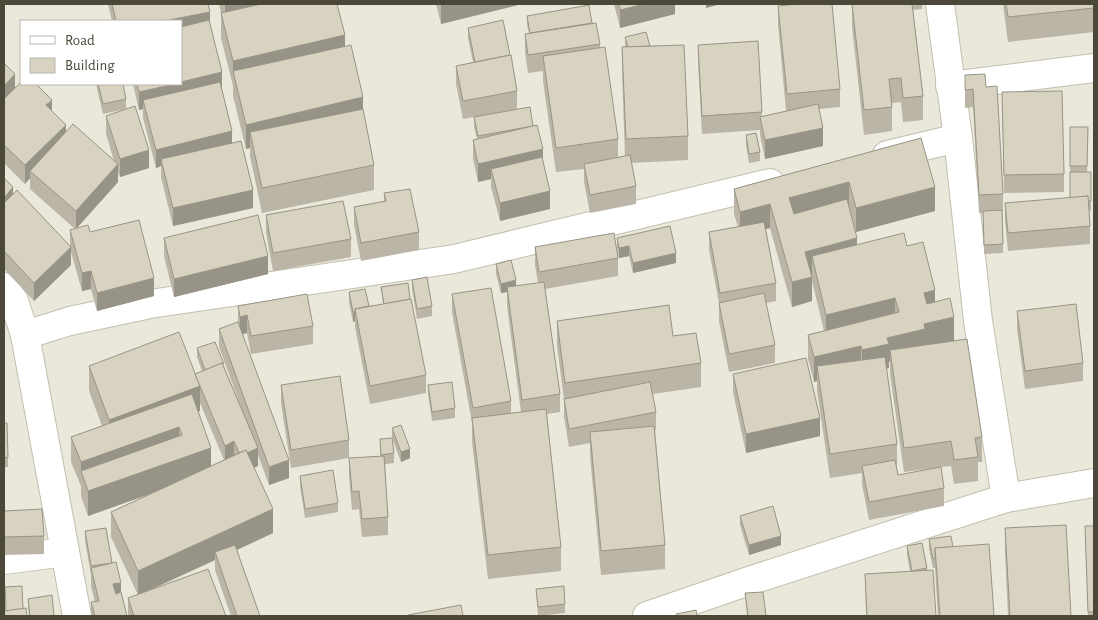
<svg xmlns="http://www.w3.org/2000/svg" width="1098" height="620" viewBox="0 0 1098 620" font-family="'Alegreya Sans',sans-serif">
  <style>
    .residential { fill: #eae8da; fill-rule: evenodd }
    .lines { fill: none; stroke-linecap: round; stroke-linejoin: round }
    .street-casing { stroke: #c2bfae; stroke-width: 30 }
    .street { stroke: #fff; stroke-width: 28 }
    .wall { fill: #bab5a6; fill-rule: evenodd }
    .shaded-wall { fill: #979487 }
    .building { fill: #d8d3c1; stroke: #979487 }
  </style>
  <rect width="100%" height="100%" fill="#f6f5ec"/>
  <!-- residential -->
  <path class="residential" d="M4,4h1090v612h-1090zM21,21h160v63h-160z"/>
  <g class="lines">
    <defs>
      <g id="street">
        <polyline points="940,4 958,138 978,321 1006,498"/>
        <polyline points="950,86 1094,68"/>
        <polyline points="887,155 958,138"/>
        <polyline points="4,287 14,301 25,335 77,616"/>
        <polyline points="25,335 70,321 150,304 454,259 770,183"/>
        <polyline points="4,560 65,552"/>
        <polyline points="647,616 752,580 1006,498 1094,483"/>
      </g>
    </defs>
    <!-- street casing -->
    <use href="#street" class="street-casing"/>
    <!-- street -->
    <use href="#street" class="street"/>
  </g>
  <!-- wall -->
  <g class="wall">
    <polygon points="108,4 208,4 210,23 232,143 253,208 173,226 161,177 161,166 156,168 143,118 143,109 139,110 133,84 181,84 181,21 112,21"/>
    <polygon points="219,4 337,4 345,46 363,109 374,165 374,190 262,213 250,156 250,148 246,149 233,96 233,86 221,38 221,13"/>
    <polygon points="436,4 518,4 518,5 441,24"/>
    <polygon points="614,4 675,4 675,14 620,28"/>
    <polygon points="852,4 922,4 922,9 913,10 923,96 923,120 903,122 901,102 892,103 892,131 864,135 852,27"/>
    <polygon points="1003,4 1094,4 1094,32 1008,42"/>
    <polygon points="778,6 840,89 840,107 819,109 823,146 765,159 760,135 760,130 702,134 698,63 698,45 762,112 762,116 786,111 778,24"/>
    <polygon points="527,16 592,24 600,44 600,48 618,139 618,157 625,156 622,72 622,47 625,47 625,37 650,46 688,136 688,160 631,163 636,186 636,204 590,213 584,182 584,169 556,172 543,81 543,71 528,73 525,52 525,34 529,33 527,25"/>
    <polygon points="468,28 517,91 517,109 463,119 456,84 456,66 473,62 468,38"/>
    <polygon points="4,63 15,88 52,111 66,131 114,161 106,134 106,116 149,168 120,177 118,172 118,182 76,229 90,232 154,296 97,311 91,289 82,291 71,252 71,265 34,301 4,269 4,178 13,194 70,246 70,230 75,229 30,189 30,178 25,184 5,164 4,165"/>
    <polygon points="965,75 986,87 1003,194 1003,212 1002,212 1003,253 984,254 983,213 979,213 973,107 965,108"/>
    <polygon points="96,84 123,84 126,99 126,109 103,114"/>
    <polygon points="1002,92 1064,174 1064,192 1004,193"/>
    <polygon points="474,117 533,126 543,161 550,209 500,221 491,187 491,179 478,182 473,159 473,140 477,139 474,127"/>
    <polygon points="1088,127 1087,172 1091,172 1091,211 1089,211 1090,226 1090,244 1008,251 1005,221 1005,203 1070,198 1070,166"/>
    <polygon points="746,135 760,152 760,161 749,163 746,145"/>
    <path d="M921,138l14,73 -79,21 1,13 50,1 47,94 28,97v25h-4v19l-24,3 -3,-18 -10,1 3,21v18l-75,14 -7,-36v-11l-32,5 -13,-87v-10l-3,1 -6,-23v-24l16,-4 -12,-50v20l-20,6 -22,-79 -4,1 10,54v18l-10,2 9,42v18l-46,9 -10,-51v-18l-10,-53v-18l29,-5 -4,-13v-25zM889,362h1v12l14,98 32,-4 -38,7 -1,-7v-24l-11,-75 3,-1z"/>
    <polygon points="384,193 419,232 419,250 361,261 354,225 354,207 384,201"/>
    <polygon points="266,215 351,239 351,257 273,271 266,233"/>
    <polygon points="164,238 268,274 174,297 164,256"/>
    <polygon points="617,238 676,263 633,273 629,256 619,258 617,248"/>
    <polygon points="535,247 618,258 618,276 545,289 560,394 560,412 547,414 561,547 561,571 488,579 472,442 472,423 452,312 452,294 511,401 511,413 521,412 507,306 507,292 501,293 496,274 496,264 516,286 538,283 535,265"/>
    <polygon points="412,280 432,306 432,316 417,319 412,289"/>
    <polygon points="381,287 410,299 426,375 426,393 370,404 355,327 355,321 353,322 349,302 349,292 369,306 383,304"/>
    <path d="M238,306l75,20v18l-62,10 -4,-21 -5,1 47,144 -20,7 -11,-30v11l-4,2 19,65 -36,17 23,66h1h-30l-16,-46v-10l-66,31 77,25h-98v-18l10,-3 -27,-58v-25l42,-19 -65,23 -7,-20v-10l-10,-24v-25l31,-11 -13,-35v-25l106,8 7,-3 -5,-14v-9l27,18 16,38 -21,-57v-18l19,-7zM200,403l24,57 -13,6 -13,-55h2z"/>
    <polygon points="1017,311 1083,363 1083,381 1025,389 1017,329"/>
    <polygon points="557,321 673,336 701,363 701,387 653,394 656,412 656,430 655,430 665,545 665,569 601,575 590,456 590,443 569,447 564,417 564,399 557,346"/>
    <polygon points="733,374 820,436 746,453 733,392"/>
    <polygon points="281,385 349,440 349,458 380,456 380,439 392,438 392,428 410,458 401,462 392,438 394,453 394,463 385,464 388,517 388,535 362,537 359,509 352,510 349,476 349,458 291,468 281,403"/>
    <polygon points="428,385 455,408 455,418 432,421 428,394"/>
    <polygon points="4,423 8,457 8,467 4,467"/>
    <polygon points="300,476 338,503 338,512 305,518 300,486"/>
    <polygon points="4,511 44,536 44,554 4,555"/>
    <polygon points="740,516 781,545 749,555 740,525"/>
    <polygon points="1085,526 1094,526 1094,616 1088,616"/>
    <polygon points="106,528 112,563 121,592 127,616 91,616 91,602 95,602 91,586 91,575 85,540 85,531"/>
    <polygon points="1005,528 1071,616 1008,616 1005,552"/>
    <polygon points="929,539 953,547 994,616 938,616 935,568 933,568 929,549"/>
    <polygon points="907,546 927,568 936,616 866,616 865,574 910,571 907,555"/>
    <polygon points="536,589 565,604 565,613 538,616"/>
    <polygon points="745,593 766,616 747,616"/>
    <polygon points="28,599 54,616 29,616 28,608"/>
  </g>
  <!-- shaded-wall -->
  <g class="shaded-wall">
    <polygon points="225,4 327,4 225,27"/>
    <polygon points="441,4 518,4 518,5 441,24"/>
    <polygon points="645,4 675,4 675,14 620,28 620,10"/>
    <polygon points="706,4 721,4 706,8"/>
    <polygon points="210,12 210,30 181,36 181,21 164,21"/>
    <polygon points="345,35 345,60 233,71 233,61"/>
    <polygon points="222,72 222,91 143,100 143,109 139,110 139,92 175,84 181,84 181,82"/>
    <polygon points="15,74 15,92 4,104 4,86"/>
    <polygon points="363,97 363,122 250,132 250,148 246,149 246,125"/>
    <polygon points="52,100 52,118 46,105"/>
    <polygon points="66,125 66,143 30,171 30,178 25,184 25,165"/>
    <polygon points="823,128 823,146 765,159 765,140"/>
    <polygon points="232,131 232,149 161,159 161,166 156,168 156,150"/>
    <polygon points="5,146 5,164 4,165 4,147"/>
    <polygon points="543,149 543,167 491,169 491,179 478,182 478,164"/>
    <polygon points="149,150 149,168 120,177 120,159"/>
    <polygon points="118,164 118,182 76,229 76,211"/>
    <polygon points="849,182 849,207 789,222 789,198"/>
    <polygon points="13,187 13,205 4,216 4,198"/>
    <polygon points="935,187 935,211 856,232 856,208"/>
    <polygon points="253,190 253,208 173,226 173,208"/>
    <polygon points="550,191 550,209 500,221 500,203"/>
    <polygon points="770,204 770,228 740,236 740,212"/>
    <polygon points="857,238 857,263 812,256 812,275 805,276 805,252"/>
    <polygon points="629,246 629,256 619,258 619,248"/>
    <polygon points="71,247 71,265 34,301 34,283"/>
    <polygon points="676,253 676,263 633,273 633,263"/>
    <polygon points="268,256 268,274 174,297 174,279"/>
    <polygon points="91,271 91,289 82,291 82,273"/>
    <polygon points="812,277 812,301 792,307 792,282"/>
    <polygon points="154,278 154,296 97,311 97,293"/>
    <polygon points="516,280 516,290 507,287 507,292 501,293 501,284"/>
    <polygon points="935,290 935,314 924,317 924,293"/>
    <polygon points="895,298 895,322 826,339 826,315"/>
    <polygon points="353,312 355,312 355,321 353,322"/>
    <polygon points="247,315 247,333 240,335 240,317"/>
    <polygon points="954,317 954,342 890,350 890,362 889,362 889,368 862,375 862,350 887,338 924,324"/>
    <polygon points="861,346 861,370 817,366 817,381 814,382 814,357"/>
    <polygon points="200,386 200,411 109,445 109,420"/>
    <polygon points="820,418 820,436 746,453 746,434"/>
    <polygon points="179,427 179,451 81,471 81,486 81,462"/>
    <polygon points="234,441 234,460 225,464 225,446"/>
    <polygon points="211,448 211,472 88,516 88,491"/>
    <polygon points="258,448 258,466 240,474 240,456"/>
    <polygon points="410,449 410,458 401,462 401,452"/>
    <polygon points="289,460 289,478 269,485 269,467"/>
    <polygon points="273,509 273,533 217,559 215,552 215,560 138,595 138,571"/>
    <polygon points="781,536 781,545 749,555 749,545"/>
    <polygon points="121,583 121,601 113,602 113,584"/>
  </g>
  <!-- building -->
  <g class="building">
    <polygon points="112,4 208,4 210,12 164,21 116,21"/>
    <polygon points="261,4 337,4 345,35 233,61 221,13"/>
    <polygon points="619,4 645,4 620,10"/>
    <polygon points="798,4 832,4 840,89 787,94 778,6"/>
    <polygon points="852,4 912,4 923,96 903,98 901,78 889,79 892,107 864,110"/>
    <polygon points="1006,4 1094,4 1094,8 1008,17"/>
    <polygon points="589,5 592,23 530,33 527,16"/>
    <polygon points="209,20 222,72 181,82 181,27"/>
    <polygon points="503,20 510,55 475,62 468,28"/>
    <polygon points="596,23 600,44 528,55 525,34"/>
    <polygon points="646,32 650,46 628,47 625,37"/>
    <polygon points="758,41 762,112 702,116 698,45"/>
    <polygon points="351,45 363,97 246,125 233,71"/>
    <polygon points="684,45 688,136 626,139 622,47"/>
    <polygon points="605,47 618,139 556,148 543,56"/>
    <polygon points="511,55 517,91 463,101 456,66"/>
    <polygon points="4,63 15,74 4,86"/>
    <polygon points="985,74 986,87 997,86 1003,194 979,195 973,89 965,90 965,75"/>
    <polygon points="21,82 21,84 36,84 52,100 46,105 66,125 25,165 5,146 4,147 4,99"/>
    <polygon points="220,82 232,131 156,150 143,100"/>
    <polygon points="98,84 123,84 126,99 103,104"/>
    <polygon points="137,84 175,84 139,92"/>
    <polygon points="1062,91 1064,174 1004,175 1002,92"/>
    <polygon points="818,104 823,128 765,140 760,117"/>
    <polygon points="135,106 149,150 120,159 106,116"/>
    <polygon points="530,107 533,126 478,136 474,117"/>
    <polygon points="363,109 374,165 262,188 250,132"/>
    <polygon points="73,124 118,164 76,211 30,171"/>
    <polygon points="537,125 543,149 478,164 473,140"/>
    <polygon points="1070,127 1088,127 1087,166 1070,166"/>
    <polygon points="756,133 760,152 749,154 746,135"/>
    <polygon points="921,138 935,187 856,208 849,182 789,198 794,214 847,199 857,238 805,252 812,277 792,282 770,204 740,212 734,189"/>
    <polygon points="241,141 253,190 173,208 161,159"/>
    <polygon points="630,155 636,186 590,195 584,164"/>
    <polygon points="542,157 550,191 500,203 491,169"/>
    <polygon points="1070,172 1091,172 1091,201 1088,201 1088,196 1070,198"/>
    <polygon points="4,178 13,187 4,198"/>
    <polygon points="410,189 419,232 361,243 354,207 386,201 384,193"/>
    <polygon points="17,190 71,247 34,283 4,251 4,203"/>
    <polygon points="1088,196 1090,226 1008,233 1005,203"/>
    <polygon points="343,201 351,239 273,253 266,215"/>
    <polygon points="1002,210 1003,244 984,245 983,211"/>
    <polygon points="258,215 268,256 174,279 164,238"/>
    <polygon points="139,220 154,278 97,293 91,271 82,273 70,230 88,225 90,232"/>
    <polygon points="764,222 776,283 720,293 709,232"/>
    <polygon points="670,226 676,253 633,263 629,246 619,248 617,238"/>
    <polygon points="614,233 618,258 539,272 535,247"/>
    <polygon points="904,233 907,246 923,242 935,290 924,293 927,304 950,298 954,317 924,324 925,329 887,338 889,344 862,350 861,346 814,357 808,335 899,312 895,298 826,315 812,256"/>
    <polygon points="511,260 516,280 501,284 496,264"/>
    <polygon points="427,277 432,306 417,309 412,280"/>
    <polygon points="544,282 560,394 522,400 507,287"/>
    <polygon points="408,283 410,299 384,304 381,287"/>
    <polygon points="491,288 511,401 473,408 452,294"/>
    <polygon points="365,289 369,306 355,309 355,312 353,312 349,292"/>
    <polygon points="764,293 775,345 729,354 719,303"/>
    <polygon points="307,294 313,326 251,336 247,315 240,317 238,306"/>
    <polygon points="411,299 426,375 370,386 355,309"/>
    <polygon points="1076,304 1083,363 1025,371 1017,311"/>
    <polygon points="669,305 673,336 696,333 701,363 565,383 557,321"/>
    <polygon points="238,322 289,460 269,467 219,329"/>
    <polygon points="179,332 200,386 109,420 89,366"/>
    <polygon points="967,339 982,437 975,438 978,457 954,460 951,441 904,448 890,350"/>
    <polygon points="215,342 224,364 222,363 205,370 197,348"/>
    <polygon points="885,357 897,444 830,454 817,366"/>
    <polygon points="806,358 820,418 746,434 733,374"/>
    <polygon points="222,363 258,448 247,453 246,450 239,453 234,441 225,446 195,374"/>
    <polygon points="340,376 349,440 291,450 281,385"/>
    <polygon points="452,382 455,408 432,412 428,385"/>
    <polygon points="650,382 656,412 569,429 564,399"/>
    <polygon points="192,394 211,448 88,491 81,471 182,435 179,427 81,462 71,437"/>
    <polygon points="546,409 561,547 488,555 472,418"/>
    <polygon points="4,423 7,423 8,457 4,458"/>
    <polygon points="401,425 410,449 401,452 392,428"/>
    <polygon points="654,426 665,545 601,551 590,432"/>
    <polygon points="392,438 394,453 381,455 380,439"/>
    <polygon points="246,450 273,509 138,571 111,512"/>
    <polygon points="384,456 388,517 362,519 359,491 352,492 349,458"/>
    <polygon points="895,460 898,475 941,467 944,488 869,502 862,466"/>
    <polygon points="333,470 338,503 305,509 300,476"/>
    <polygon points="773,506 781,536 749,545 740,516"/>
    <polygon points="42,509 44,536 4,537 4,511"/>
    <polygon points="1066,525 1071,616 1010,616 1005,528"/>
    <polygon points="1085,526 1094,526 1094,612 1088,612"/>
    <polygon points="106,528 112,563 91,566 85,531"/>
    <polygon points="951,536 953,547 935,548 935,558 933,559 929,539"/>
    <polygon points="922,543 927,568 912,571 907,546"/>
    <polygon points="989,544 994,616 940,616 935,548"/>
    <polygon points="235,545 260,616 237,616 215,552"/>
    <polygon points="116,562 121,583 113,584 116,594 121,592 127,616 95,616 91,602 99,601 91,568"/>
    <polygon points="208,569 226,616 134,616 128,598"/>
    <polygon points="933,570 936,616 867,616 865,574"/>
    <polygon points="22,586 23,609 6,611 5,587"/>
    <polygon points="564,586 565,604 538,607 536,589"/>
    <polygon points="763,592 766,616 748,616 745,593"/>
    <polygon points="52,595 54,616 30,616 28,599"/>
    <polygon points="461,605 463,616 408,616 408,615"/>
    <polygon points="26,608 27,616 4,616 4,611"/>
    <polygon points="696,610 697,616 677,616 676,614"/>
  </g>
  <!-- border -->
  <rect width="1098" height="620" fill="none" stroke="#4b4739" stroke-width="10"/>
  <!-- legend -->
  <rect x="20" y="20" width="162" height="65" fill="#ffffff" stroke="#b7b5b0"/>
  <rect x="30" y="36" width="25" height="8" fill="#ffffff" stroke="#b7b5b0"/>
  <text x="65" y="45" font-size="15" fill="#4b4739">Road</text>
  <rect x="30" y="58" width="25" height="15" fill="#d8d3c1" stroke="#b7b5b0"/>
  <text x="65" y="70" font-size="15" fill="#4b4739">Building</text>
</svg>
